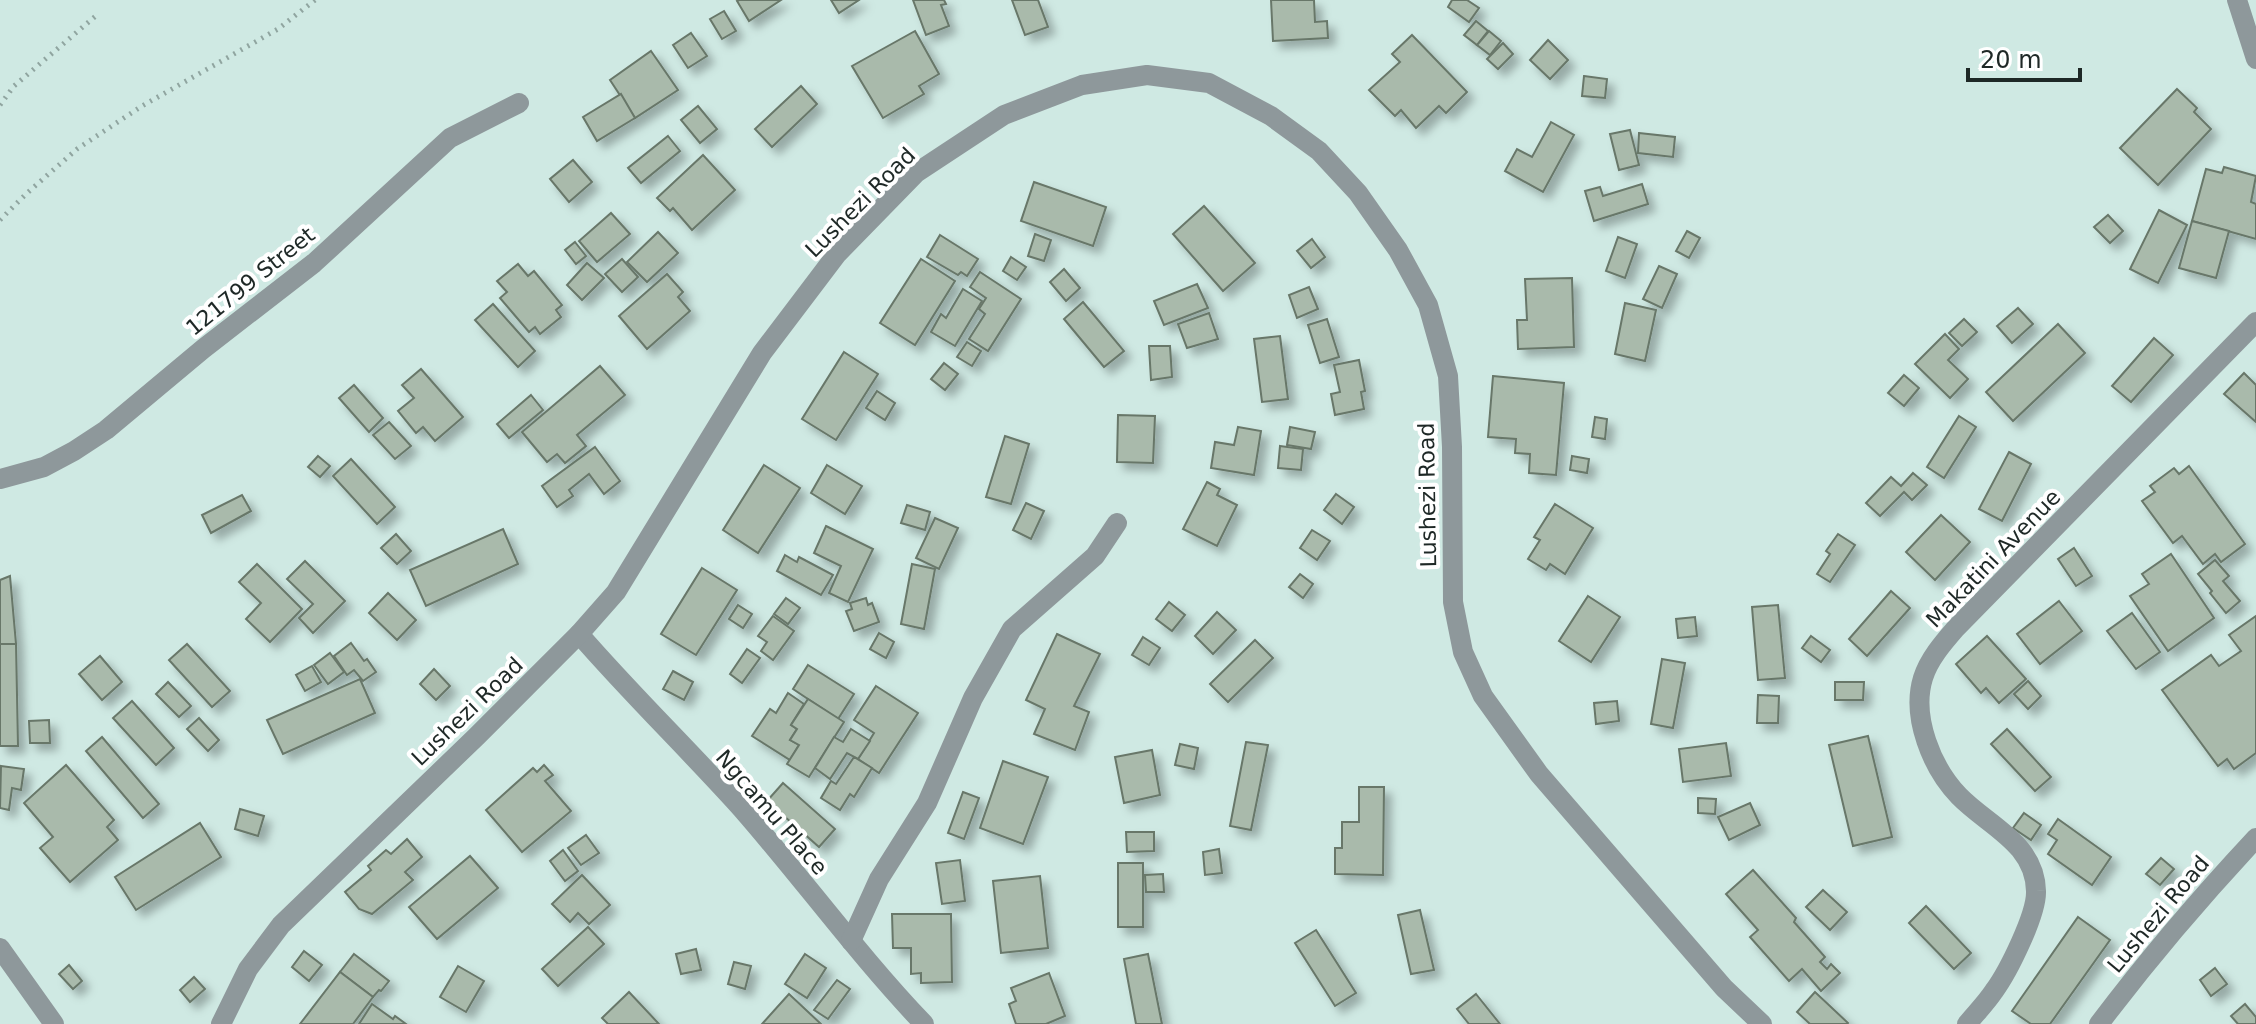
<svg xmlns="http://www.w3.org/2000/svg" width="2256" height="1024" viewBox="0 0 2256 1024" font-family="'DejaVu Sans',sans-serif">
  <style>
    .building { fill: #a9baab; stroke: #687769; stroke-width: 2; filter: url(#shadow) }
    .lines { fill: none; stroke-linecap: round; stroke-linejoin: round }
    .path { stroke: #90a5a0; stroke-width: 5; stroke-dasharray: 2 6; stroke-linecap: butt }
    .minor { stroke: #8e989b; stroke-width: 20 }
    .labels { text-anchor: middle; stroke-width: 8; stroke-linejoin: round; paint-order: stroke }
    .street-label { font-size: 22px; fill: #1e2826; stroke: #fff }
  </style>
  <defs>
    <filter id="shadow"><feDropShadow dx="7" dy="7" stdDeviation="4" flood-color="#0004"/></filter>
  </defs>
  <rect width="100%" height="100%" fill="#cfe9e3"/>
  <!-- building -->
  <g class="building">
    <polygon points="739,0 781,0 749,21 737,1"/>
    <polygon points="831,0 859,0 839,13"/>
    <polygon points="913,0 944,0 946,4 941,5 949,26 926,35"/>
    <polygon points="1012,0 1038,0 1048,27 1025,35"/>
    <polygon points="1271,0 1314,0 1315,22 1327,21 1328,38 1273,41"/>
    <polygon points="1452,0 1467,0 1479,8 1469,22 1448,7"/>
    <polygon points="724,11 736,31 722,39 710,19"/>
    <polygon points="1476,21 1488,31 1477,45 1464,35"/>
    <polygon points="915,31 939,74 919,86 924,94 883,118 852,66"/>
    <polygon points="1489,31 1501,41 1490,55 1477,45"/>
    <polygon points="691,33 707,56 688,68 673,45"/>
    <polygon points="1412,35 1467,92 1446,113 1439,106 1416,128 1401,110 1395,116 1369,90 1400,62 1392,54"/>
    <polygon points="1548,40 1568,60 1550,79 1530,60"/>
    <polygon points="1503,43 1513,54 1498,69 1487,59"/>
    <polygon points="651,51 678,90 635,118 610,80"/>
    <polygon points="1584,76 1607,79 1605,98 1582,96"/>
    <polygon points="801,86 817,104 772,147 755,129"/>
    <polygon points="2177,89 2197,108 2194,112 2211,129 2158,185 2120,148"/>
    <polygon points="621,94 635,118 597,141 583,117"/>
    <polygon points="698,106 717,129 700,143 681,120"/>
    <polygon points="1551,122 1574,135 1543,192 1505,171 1517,149 1532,157"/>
    <polygon points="1630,130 1639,165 1619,170 1610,134"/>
    <polygon points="1639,133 1675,137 1673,157 1638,153"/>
    <polygon points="668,136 680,151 641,183 628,168"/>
    <polygon points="703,155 735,190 692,230 673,208 670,211 657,198"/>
    <polygon points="573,160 592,182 569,202 550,179"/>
    <polygon points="2224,167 2256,176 2251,202 2256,204 2256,239 2192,221 2206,169 2222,173"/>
    <polygon points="1034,182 1106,207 1093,246 1021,221"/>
    <polygon points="1642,184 1648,204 1594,221 1585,191 1600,187 1603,196"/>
    <polygon points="1204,206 1255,263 1223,291 1173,234"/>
    <polygon points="2159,210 2187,225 2158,283 2130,269"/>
    <polygon points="611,213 630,234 597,262 579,241"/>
    <polygon points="2108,215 2123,231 2110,243 2094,227"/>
    <polygon points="2192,221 2229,231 2216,278 2179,268"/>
    <polygon points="1687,231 1700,238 1689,258 1676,251"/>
    <polygon points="658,232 678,253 647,282 627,262"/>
    <polygon points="1035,234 1051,240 1044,261 1028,256"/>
    <polygon points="940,235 978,259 967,276 961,272 958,275 927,257"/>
    <polygon points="1618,237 1637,244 1625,278 1606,271"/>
    <polygon points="1312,239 1325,257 1311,268 1297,251"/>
    <polygon points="575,242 586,256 576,264 565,250"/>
    <polygon points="1011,257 1026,267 1017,280 1003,271"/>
    <polygon points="622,259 638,277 622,292 605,274"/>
    <polygon points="921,259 955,281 915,345 880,323"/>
    <polygon points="587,263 604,278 582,300 567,285"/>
    <polygon points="518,264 528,276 534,271 562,305 556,310 561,317 540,334 535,327 529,332 500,298 507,292 497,281"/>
    <polygon points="1659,266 1677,274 1662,308 1643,299"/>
    <polygon points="1064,269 1080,288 1066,301 1050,282"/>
    <polygon points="980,272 1021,299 988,351 969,339 985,314 979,309 986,298 970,287"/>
    <polygon points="667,274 683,292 678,297 690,311 647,349 619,316"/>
    <polygon points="1572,278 1574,347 1518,349 1517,320 1527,320 1525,279"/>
    <polygon points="1197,284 1208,308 1164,325 1154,301"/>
    <polygon points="1309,287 1318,309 1297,318 1289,295"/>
    <polygon points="963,289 982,301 955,346 931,332 941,314 946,318"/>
    <polygon points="1083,302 1124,351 1104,367 1064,319"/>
    <polygon points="1625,303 1656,310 1645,361 1615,354"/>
    <polygon points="493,304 535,351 518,367 475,320"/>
    <polygon points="2018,308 2033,324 2012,343 1997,326"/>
    <polygon points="1209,313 1218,339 1187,348 1178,324"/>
    <polygon points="1327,319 1339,357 1320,363 1308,325"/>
    <polygon points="1964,319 1977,332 1962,346 1949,333"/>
    <polygon points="2058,324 2085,353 2013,421 1986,392"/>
    <polygon points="1945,334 1959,349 1948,360 1968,379 1950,398 1915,364"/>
    <polygon points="1280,336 1288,399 1262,402 1254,339"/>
    <polygon points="2154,338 2173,355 2131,402 2112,386"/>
    <polygon points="967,342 981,351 972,366 957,357"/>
    <polygon points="1149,346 1170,346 1172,377 1151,380"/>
    <polygon points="844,352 878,374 836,440 802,419"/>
    <polygon points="1359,360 1365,391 1361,392 1364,409 1335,415 1331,394 1340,392 1334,365"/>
    <polygon points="944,363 958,374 945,390 931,379"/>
    <polygon points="600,366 625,395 577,435 586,446 565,463 557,454 547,462 522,432"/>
    <polygon points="421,369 463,417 435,441 423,427 416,433 398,411 414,398 402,385"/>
    <polygon points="2244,373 2256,385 2256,422 2224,394"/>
    <polygon points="1904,375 1919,388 1904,406 1888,393"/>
    <polygon points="1493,376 1564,383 1556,475 1529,473 1530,454 1515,453 1516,439 1488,437"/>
    <polygon points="354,385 383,418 369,432 339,398"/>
    <polygon points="877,391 895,403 885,420 866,408"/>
    <polygon points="531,395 543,410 509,438 497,424"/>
    <polygon points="1118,415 1155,416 1153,463 1117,462"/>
    <polygon points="1959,416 1976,427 1944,478 1927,467"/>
    <polygon points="1595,417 1607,419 1605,439 1592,437"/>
    <polygon points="389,422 411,446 395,459 373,435"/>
    <polygon points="1238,427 1261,431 1254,475 1211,468 1215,442 1234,445"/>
    <polygon points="1290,427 1315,432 1311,449 1287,445"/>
    <polygon points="1005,436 1029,444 1011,504 986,497"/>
    <polygon points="1280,446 1303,449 1301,470 1278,468"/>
    <polygon points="595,447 620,481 604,494 589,474 569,490 573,496 557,507 542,486"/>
    <polygon points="2009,452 2031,464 2002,521 1979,509"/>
    <polygon points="318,456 330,466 320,477 308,467"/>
    <polygon points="1572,456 1589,459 1587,473 1570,470"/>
    <polygon points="351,459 395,507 377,524 333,476"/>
    <polygon points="764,465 800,488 758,553 723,530"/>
    <polygon points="827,465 862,486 845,514 811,493"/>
    <polygon points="2189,466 2245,544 2221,562 2215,554 2203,564 2182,536 2173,543 2142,501 2155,492 2150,486 2174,468 2179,474"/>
    <polygon points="1913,473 1927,485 1912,500 1904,492 1880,516 1866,503 1891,477 1901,486"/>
    <polygon points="1207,482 1220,489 1217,495 1237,505 1217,546 1183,529"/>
    <polygon points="1336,494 1354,507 1342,524 1324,510"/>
    <polygon points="242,495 251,511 211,533 202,515"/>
    <polygon points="1026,503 1044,511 1031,539 1013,530"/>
    <polygon points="1555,504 1593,528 1565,574 1550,564 1546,570 1528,559 1540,540 1534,537"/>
    <polygon points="907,505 930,512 925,530 901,523"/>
    <polygon points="1941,515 1970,542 1935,580 1906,552"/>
    <polygon points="935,518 958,528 939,569 916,558"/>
    <polygon points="826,526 873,549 848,602 829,593 841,566 814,553"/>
    <polygon points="503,529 518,564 426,606 410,570"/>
    <polygon points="1312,530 1330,541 1317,560 1300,548"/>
    <polygon points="396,534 411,551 397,564 381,548"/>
    <polygon points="1838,534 1855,545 1830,582 1817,574 1830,554 1826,551"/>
    <polygon points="2074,548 2092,576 2076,586 2058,559"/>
    <polygon points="2171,554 2214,618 2168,651 2130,596 2149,584 2142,574"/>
    <polygon points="785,555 797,562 799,557 833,575 821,595 777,571"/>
    <polygon points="2215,560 2229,576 2223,581 2240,601 2226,613 2210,593 2212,591 2198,574"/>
    <polygon points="305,561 345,601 313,633 299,618 313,604 287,579"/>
    <polygon points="257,564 302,609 270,642 246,619 261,603 239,582"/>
    <polygon points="912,564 935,569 924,629 901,624"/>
    <polygon points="702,568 737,590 696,655 661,634"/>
    <polygon points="1300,574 1313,584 1303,598 1289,587"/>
    <polygon points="10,576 16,644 0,644 0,580"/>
    <polygon points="1891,591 1910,608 1867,656 1849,639"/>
    <polygon points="388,593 416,620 397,640 369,613"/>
    <polygon points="1588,596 1620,617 1591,662 1559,641"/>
    <polygon points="786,598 800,608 788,624 774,614"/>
    <polygon points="866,598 868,605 872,603 879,622 854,631 846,611 852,609 850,603"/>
    <polygon points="2059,601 2082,631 2040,664 2017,634"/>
    <polygon points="1169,602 1185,615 1172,631 1156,619"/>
    <polygon points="738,605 752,614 743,628 729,619"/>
    <polygon points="1778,605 1785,678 1758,680 1752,607"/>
    <polygon points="1217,612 1236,630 1213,654 1195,636"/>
    <polygon points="2132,613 2160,652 2136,669 2107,631"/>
    <polygon points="773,616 794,631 773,660 761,651 767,642 758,636"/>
    <polygon points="2256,616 2256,753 2234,769 2227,759 2218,766 2162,690 2211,655 2219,666 2241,651 2229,635"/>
    <polygon points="1695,617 1697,636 1678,638 1676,619"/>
    <polygon points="879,633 894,642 886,658 870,649"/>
    <polygon points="1057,634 1100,654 1074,706 1089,712 1075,750 1034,734 1045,709 1026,700"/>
    <polygon points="1811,636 1830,650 1821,662 1802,648"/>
    <polygon points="1987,636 2026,679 1999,703 1986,688 1981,693 1956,664"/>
    <polygon points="1143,637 1160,648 1149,665 1132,655"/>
    <polygon points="1255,640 1273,658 1228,702 1210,684"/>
    <polygon points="351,643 364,661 367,659 376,672 363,681 354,670 347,675 334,656"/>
    <polygon points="0,644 16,644 18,746 0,746"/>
    <polygon points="187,644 230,691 212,707 169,660"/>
    <polygon points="747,649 760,658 742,683 730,674"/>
    <polygon points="330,653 344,672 328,684 314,665"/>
    <polygon points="100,656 122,682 102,700 79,674"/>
    <polygon points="1662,659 1685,663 1673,728 1651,724"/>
    <polygon points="808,665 854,694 838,719 793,689"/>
    <polygon points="312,666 321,682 305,691 296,675"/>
    <polygon points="434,669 450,686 436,700 420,684"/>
    <polygon points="673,671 693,682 684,700 663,689"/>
    <polygon points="360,679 375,713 283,754 267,720"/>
    <polygon points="2028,681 2041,696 2028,709 2014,694"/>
    <polygon points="168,682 191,706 179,717 156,694"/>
    <polygon points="1835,682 1864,682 1863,700 1835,700"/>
    <polygon points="876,686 918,713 879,773 858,759 874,733 854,720"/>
    <polygon points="788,693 804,704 791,725 797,729 790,740 799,745 790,760 752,736 770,709 776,713"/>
    <polygon points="1758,695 1779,696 1778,723 1757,723"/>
    <polygon points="808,699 844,722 809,777 787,764 799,745 790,740 797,729 791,725"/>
    <polygon points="132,701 174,748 156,765 113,718"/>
    <polygon points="1617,701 1619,721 1596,724 1594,703"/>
    <polygon points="199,718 219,740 208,751 187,729"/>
    <polygon points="49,720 50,743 30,743 29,721"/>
    <polygon points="851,729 870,741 858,759 847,753 830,779 815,768 834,737 843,742"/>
    <polygon points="2007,729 2051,777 2035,791 1991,744"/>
    <polygon points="1868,736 1892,837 1853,846 1829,745"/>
    <polygon points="102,737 159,804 143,818 86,751"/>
    <polygon points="1246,742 1268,745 1251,830 1230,826"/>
    <polygon points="1726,743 1731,776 1683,782 1679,749"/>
    <polygon points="1180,744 1198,748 1194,769 1175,765"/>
    <polygon points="1152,750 1160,795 1124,803 1115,757"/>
    <polygon points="854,757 872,768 854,797 850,794 840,810 821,798 831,781 836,784"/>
    <polygon points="1003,761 1048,777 1023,844 980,828"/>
    <polygon points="66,765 114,820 107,827 118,840 70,882 40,848 53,837 24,803"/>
    <polygon points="544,765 553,775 545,781 571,811 522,852 486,810 533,768 537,772"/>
    <polygon points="1,766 24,769 21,790 12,788 9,810 0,808"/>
    <polygon points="783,783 835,829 819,847 767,801"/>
    <polygon points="1359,787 1384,787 1383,875 1335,874 1335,848 1342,848 1342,822 1359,822"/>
    <polygon points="963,792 979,798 964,839 948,833"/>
    <polygon points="1698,798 1716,799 1715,814 1698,813"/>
    <polygon points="1750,803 1760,825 1729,840 1718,817"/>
    <polygon points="240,809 264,816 258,836 235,829"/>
    <polygon points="2024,813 2041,825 2031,840 2013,828"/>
    <polygon points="2058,819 2111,857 2092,885 2048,854 2057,840 2048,834"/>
    <polygon points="200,823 221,857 136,910 115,877"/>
    <polygon points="1126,832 1154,832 1154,851 1127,852"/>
    <polygon points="586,835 599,853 581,865 568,848"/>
    <polygon points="407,839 422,857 405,872 413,880 372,914 359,909 345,892 371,870 368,866 386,850 391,854"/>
    <polygon points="1219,849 1222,873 1205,875 1203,852"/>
    <polygon points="563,850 578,871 565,881 550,861"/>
    <polygon points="470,856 498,888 437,939 409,907"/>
    <polygon points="2161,858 2174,869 2160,885 2146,874"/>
    <polygon points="960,860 965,901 942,904 936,863"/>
    <rect x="1118" y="863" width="25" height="64"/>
    <polygon points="1753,870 1796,918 1794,922 1825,957 1820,962 1827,969 1831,964 1840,973 1821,991 1802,969 1789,981 1750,937 1758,930 1726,894"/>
    <polygon points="1163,874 1164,892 1146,892 1145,875"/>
    <polygon points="582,875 610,905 589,924 578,913 570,922 552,904"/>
    <polygon points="1040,876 1048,948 1001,953 993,881"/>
    <polygon points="1823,890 1847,912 1830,930 1806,907"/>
    <polygon points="1926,906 1971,953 1954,969 1909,923"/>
    <polygon points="1420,910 1434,970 1411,974 1398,915"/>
    <polygon points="892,914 951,914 952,982 921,983 921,973 911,974 911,948 893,948"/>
    <polygon points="2078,917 2110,940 2050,1024 2031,1024 2012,1011"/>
    <polygon points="588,927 604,944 558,986 542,969"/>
    <polygon points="1316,930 1356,993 1335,1006 1295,943"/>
    <polygon points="696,949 701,970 681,974 676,954"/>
    <polygon points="304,951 322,965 309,981 292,967"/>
    <polygon points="354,954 389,981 381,991 379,990 373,997 340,972"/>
    <polygon points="805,954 826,968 807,998 785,984"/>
    <polygon points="1148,954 1162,1024 1136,1024 1124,959"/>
    <polygon points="734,962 751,966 745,989 728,984"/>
    <polygon points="69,965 82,981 73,989 59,974"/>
    <polygon points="458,966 484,981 466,1012 440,997"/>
    <polygon points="2215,968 2227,984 2211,996 2200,980"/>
    <polygon points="340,972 373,997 353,1024 300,1024"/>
    <polygon points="1049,973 1065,1016 1046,1024 1016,1024 1009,1004 1016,1001 1011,988"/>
    <polygon points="194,977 205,989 190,1002 180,990"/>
    <polygon points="837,980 850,989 828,1019 814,1010"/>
    <polygon points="629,992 659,1024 608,1024 602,1018"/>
    <polygon points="1815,992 1848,1023 1847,1024 1810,1024 1797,1012"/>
    <polygon points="789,994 821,1024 762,1024"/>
    <polygon points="1476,994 1500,1024 1469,1024 1457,1009"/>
    <polygon points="372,1004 393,1019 395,1016 406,1024 359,1024"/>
    <polygon points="2245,1004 2256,1017 2256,1024 2238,1024 2231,1016"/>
  </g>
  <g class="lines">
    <!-- path -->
    <g class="path">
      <polyline points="0,105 14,86 98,14"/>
      <polyline points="0,220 26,194 77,149 142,106 278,29 315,0"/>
    </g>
    <!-- minor -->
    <g class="minor">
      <polyline points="2237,0 2256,59"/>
      <polyline points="0,479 44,467 74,451 106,430 203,349 314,263 450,138 519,103"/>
      <path d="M579,634c52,60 110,116 163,175 62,71 117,147 182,215"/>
      <polyline points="851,941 879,879 927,803 973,698 1012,629 1095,556 1117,523"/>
      <polyline points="0,948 54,1024"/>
      <polyline points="221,1024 248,969 281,925 476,737 579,634 616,592 762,353 837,254 916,173 1004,115 1082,85 1147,75 1209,83 1271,116 1319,151 1358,193 1398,250 1428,305 1448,376 1452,447 1453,602 1463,652 1483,696 1539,774 1724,988 1762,1024"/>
      <path d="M1967,1024c9,-11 19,-21 27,-33 14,-19 43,-77 42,-100 -1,-48 -48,-65 -77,-95 -27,-28 -48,-79 -36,-118 6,-19 20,-35 33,-50l300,-306"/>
      <path d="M2099,1024c49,-65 101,-126 157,-186"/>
    </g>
  </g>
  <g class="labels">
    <!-- street labels -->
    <g class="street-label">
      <text transform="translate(860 202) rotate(-45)" y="8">Lushezi Road</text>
      <text transform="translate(250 281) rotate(-39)" y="8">121799 Street</text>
      <text transform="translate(1427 495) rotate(-91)" y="8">Lushezi Road</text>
      <text transform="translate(1993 558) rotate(-46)" y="8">Makatini Avenue</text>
      <text transform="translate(467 711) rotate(-44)" y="8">Lushezi Road</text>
      <text transform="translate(772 812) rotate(49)" y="8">Ngcamu Place</text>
      <text transform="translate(2158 914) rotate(-50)" y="8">Lushezi Road</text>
    </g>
  </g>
  <!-- scale -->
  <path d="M1968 68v12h112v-12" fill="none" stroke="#1e2826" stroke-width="4"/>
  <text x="1980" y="68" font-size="24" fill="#1e2826" stroke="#ffffff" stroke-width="6" paint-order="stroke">20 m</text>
</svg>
